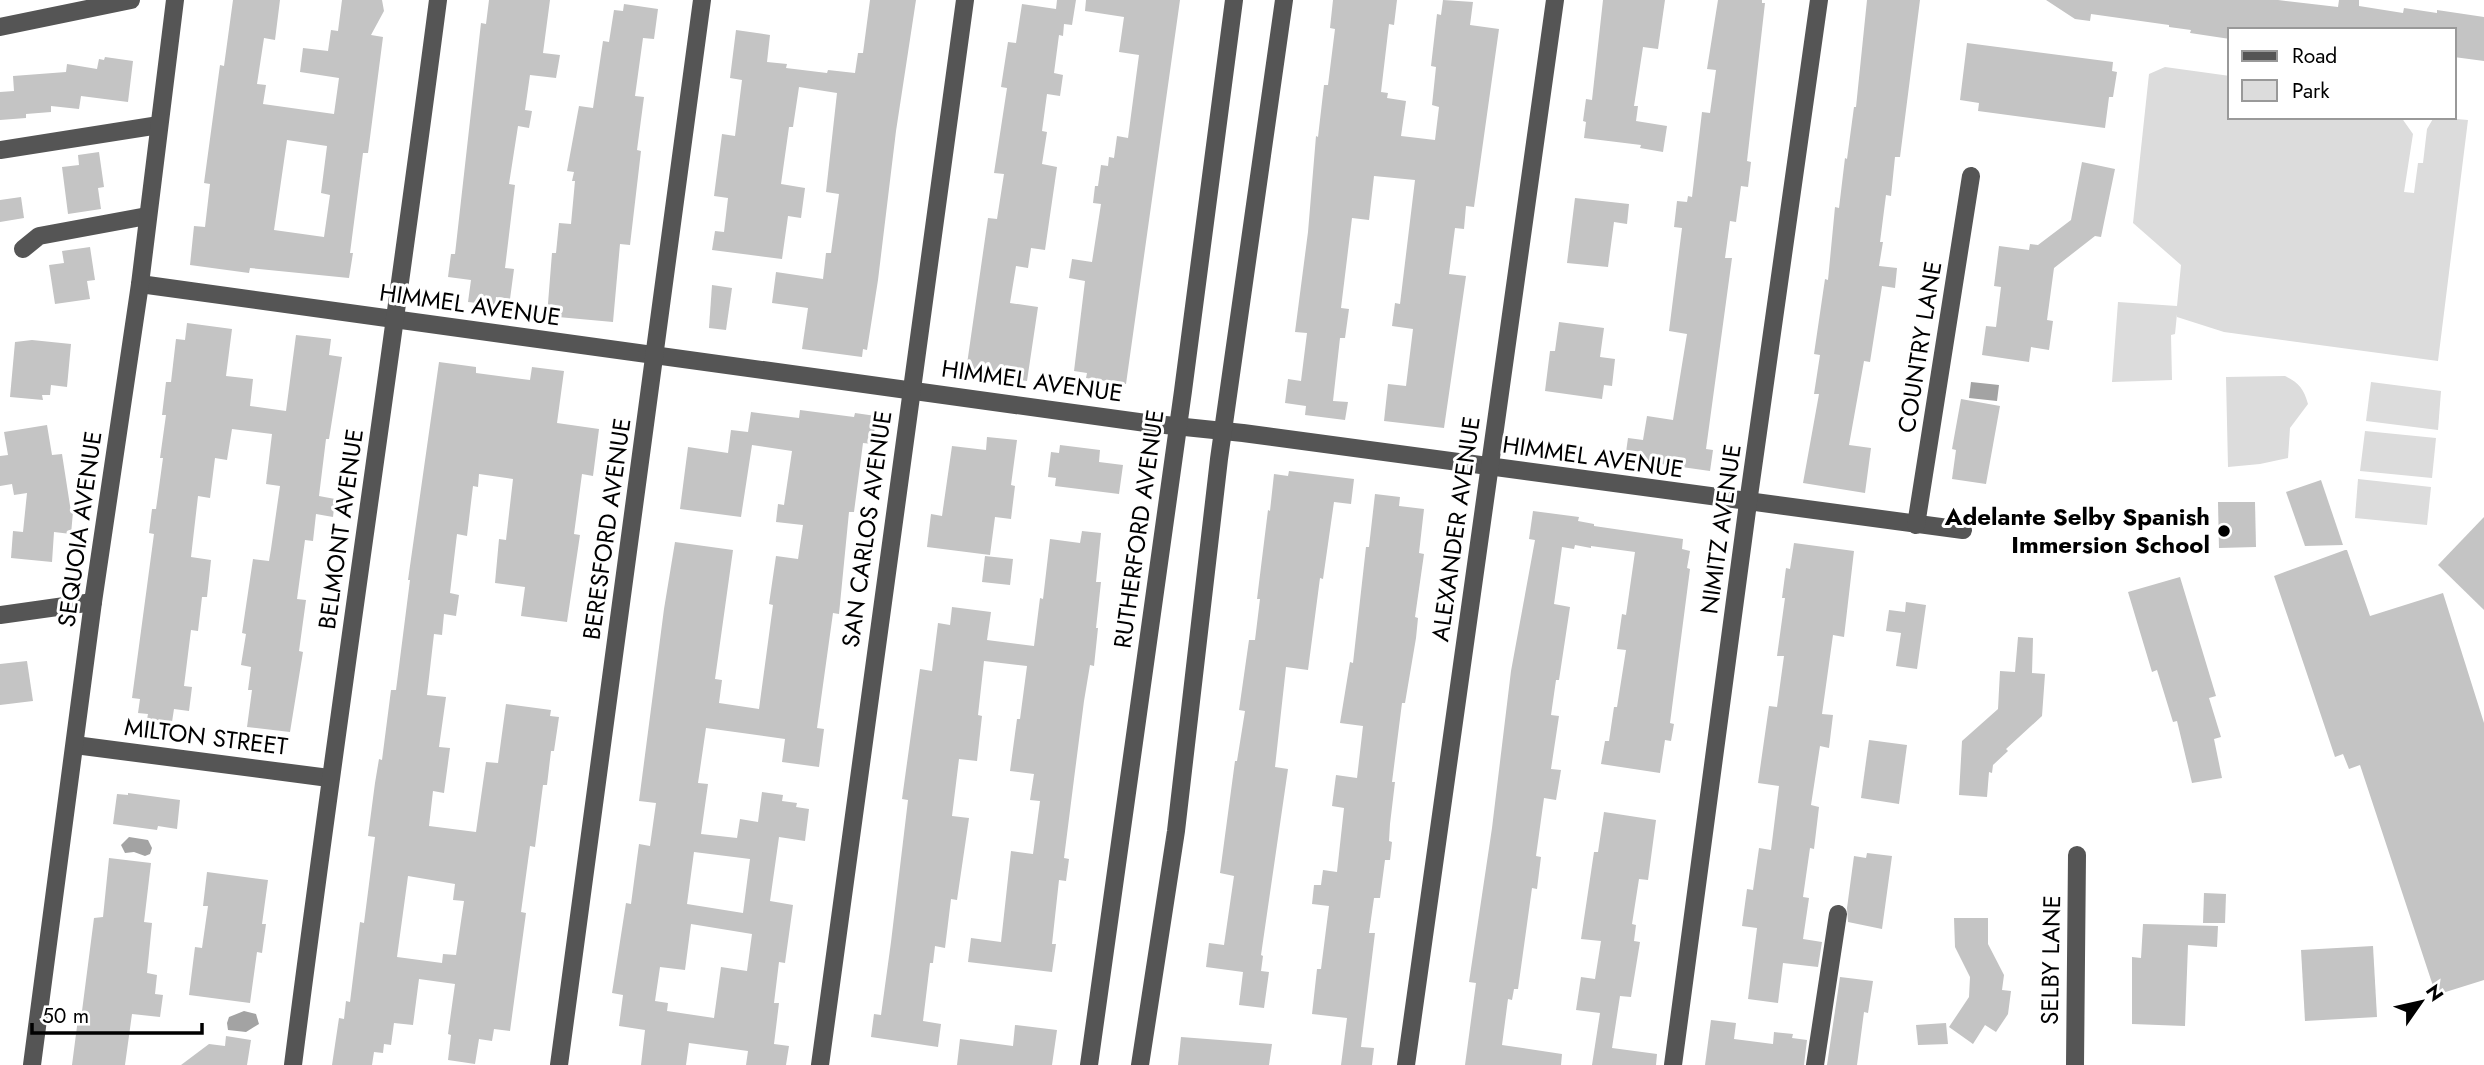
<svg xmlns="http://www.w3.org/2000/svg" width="2484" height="1065" viewBox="0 0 2484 1065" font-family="Jost,sans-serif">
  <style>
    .green { fill: #dcdcdc }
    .water { fill: #a3a3a3 }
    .building { fill: #c4c4c4; fill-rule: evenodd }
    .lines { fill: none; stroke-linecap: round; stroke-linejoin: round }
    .minor { stroke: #555; stroke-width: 18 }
    .poi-dot { fill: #000; stroke: #fff; stroke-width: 2.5 }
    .labels { text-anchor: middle; stroke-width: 6; stroke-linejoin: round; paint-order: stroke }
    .street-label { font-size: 24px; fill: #000; stroke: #fff }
    .poi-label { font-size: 24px; font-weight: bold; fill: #000; stroke: #fff; text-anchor: end }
  </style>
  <rect width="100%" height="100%" fill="#fff"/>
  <!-- green -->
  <g class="green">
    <polygon points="2165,67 2230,76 2230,117 2401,117 2413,134 2404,192 2414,193 2418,163 2423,163 2427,129 2434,117 2468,120 2438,361 2224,332 2177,317 2177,314 2175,334 2171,335 2172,380 2112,382 2118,302 2177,306 2181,265 2133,223 2149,74"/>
    <path d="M2285,376c14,7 19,13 23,28l-18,24 -2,30 -28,6 -32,3 -2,-90z"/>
    <polygon points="2371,382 2441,391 2438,430 2366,421"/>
    <polygon points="2365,431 2436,438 2432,478 2360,471"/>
    <polygon points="2358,479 2431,487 2427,525 2355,518"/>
  </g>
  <!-- water -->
  <g class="water">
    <polygon points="1971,382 1999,385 1997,401 1969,398"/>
    <polygon points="129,837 148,840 152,848 150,854 145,856 134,852 125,853 121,845"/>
    <polygon points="244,1011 256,1014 259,1024 246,1032 228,1030 227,1023 229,1017"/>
  </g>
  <!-- building -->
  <g class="building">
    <path d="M233,0h47l-5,40 -11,-2 -7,46 9,1 -3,19 71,10 5,-36 -39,-6 3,-24 25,3 3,-21 7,1 4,-31h40l2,11 -13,24 12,2 -15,116h-5l-13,100h3l-4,25 -99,-10 -1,5 -59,-8 4,-39 11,1 5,-43 -6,-1 16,-118 4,1zM287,140l40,6 -6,47 9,2 -6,42 -50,-7z"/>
    <polygon points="489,0 550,0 543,53 560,55 556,78 530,75 525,110 532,111 529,128 518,126 509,184 515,185 505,268 514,269 510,299 496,297 495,305 468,302 471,280 448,277 451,254 455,254 481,23 486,24"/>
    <polygon points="870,0 916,0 896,131 878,280 867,350 863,349 862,357 802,349 808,308 772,303 776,272 823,279 826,253 831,253 839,194 826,192 837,93 799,87 793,127 789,127 781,184 805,188 801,218 788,216 782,259 712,250 715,231 724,232 728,198 714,196 722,134 735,136 742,80 730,78 736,30 770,35 767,62 787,64 786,68 827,73 828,70 855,73 858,53 863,53"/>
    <polygon points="1057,0 1076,0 1072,25 1064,24 1063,36 1059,35 1054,73 1063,75 1060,96 1047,94 1042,131 1047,132 1042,164 1057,167 1045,250 1031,248 1028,268 1016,266 1010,303 1038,307 1027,381 966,371 988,218 997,219 1004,174 994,173 1007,88 1001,87 1008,42 1016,43 1022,4 1056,9"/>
    <polygon points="1086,0 1180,0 1126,384 1086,378 1087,373 1074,371 1085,281 1069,278 1072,259 1092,262 1101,204 1093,203 1095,186 1098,186 1101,165 1108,166 1109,157 1114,158 1117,136 1128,138 1139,55 1119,52 1124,17 1085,11"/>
    <polygon points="1333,0 1397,0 1394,25 1389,24 1381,92 1388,93 1387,98 1406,101 1401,136 1435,140 1439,107 1432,105 1436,67 1431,66 1437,14 1441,15 1443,0 1473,2 1470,25 1499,29 1474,207 1466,206 1464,229 1455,228 1449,274 1466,276 1444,428 1384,421 1388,384 1406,386 1413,329 1392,326 1395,303 1400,304 1415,180 1374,176 1369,220 1352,218 1341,308 1349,309 1345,338 1340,338 1333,401 1348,402 1345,420 1305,415 1306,406 1285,403 1288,379 1301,381 1307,333 1295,332 1308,232 1316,136 1318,137 1324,85 1328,85 1335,29 1330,28"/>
    <polygon points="1603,0 1665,0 1658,49 1643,47 1634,106 1638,106 1636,121 1667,126 1663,152 1640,148 1641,145 1584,138 1586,122 1583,121 1586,99 1592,100"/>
    <polygon points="1718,0 1762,0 1762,3 1765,3 1747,161 1751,162 1748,187 1741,186 1736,222 1730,221 1725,258 1732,258 1706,449 1713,450 1710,471 1625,459 1628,438 1643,440 1647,416 1673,420 1687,334 1669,331 1682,228 1674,227 1677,201 1687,202 1688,196 1692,197 1702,112 1710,113 1716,70 1707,69"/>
    <polygon points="1867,0 1920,0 1900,157 1895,157 1891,196 1886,195 1880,242 1883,242 1879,266 1897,268 1895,288 1882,286 1870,362 1864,361 1849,445 1871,448 1865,493 1803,483 1819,394 1814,394 1820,355 1814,354 1825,279 1828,280 1835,207 1839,208 1845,158 1847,159 1854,107 1856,107"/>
    <polygon points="2046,0 2278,0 2338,7 2339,0 2359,0 2359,6 2403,13 2404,8 2437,13 2437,10 2484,17 2484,61 2454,57 2454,30 2230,30 2230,39 2190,33 2191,30 2169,27 2169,25 2091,14 2090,21 2075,19"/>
    <polygon points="624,4 658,9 654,39 643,38 635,96 644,97 637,150 641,151 630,245 620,244 613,322 547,316 552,253 556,253 559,223 571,224 575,181 572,181 574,172 567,171 579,106 593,108 603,41 609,42 614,10 623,11"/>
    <polygon points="1967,43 2113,62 2112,71 2117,72 2113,97 2109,97 2105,128 1978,111 1979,103 1960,100"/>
    <polygon points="105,57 133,61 128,102 81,96 79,109 51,106 51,112 26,114 26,118 0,120 0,92 14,91 13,76 66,72 67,64 97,69 99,59 104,60"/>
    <polygon points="99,152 104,187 98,188 101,209 68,214 62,167 79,165 78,155"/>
    <polygon points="2082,162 2115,169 2101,237 2095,236 2054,268 2047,320 2053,321 2049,350 2031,347 2029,362 1982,355 1986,326 1996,327 2001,287 1994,286 1999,246 2029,250 2030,244 2038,245 2071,220"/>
    <polygon points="21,197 24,218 0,222 0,200"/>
    <polygon points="1575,198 1629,204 1627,224 1614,222 1608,267 1567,263"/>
    <polygon points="90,247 95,280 87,281 90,299 55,304 49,265 64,263 62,251"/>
    <polygon points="712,285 732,288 726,330 709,328"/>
    <polygon points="1559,322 1604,328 1600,357 1615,359 1612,386 1604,385 1602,399 1545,391 1550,351 1555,351"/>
    <polygon points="187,323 232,329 226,376 253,379 250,406 286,411 296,335 331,339 329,355 342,357 329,439 326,439 319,496 335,499 333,517 316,514 313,541 305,540 297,599 306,600 299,651 303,652 290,732 247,727 252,690 248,690 251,667 241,665 246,634 242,633 253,559 269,561 271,549 280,486 266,484 272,434 232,429 227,460 215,458 210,498 198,496 191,557 211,560 207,597 202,597 198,631 191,630 184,686 192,687 189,711 174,709 172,722 147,719 148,714 138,713 140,699 132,698 154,534 149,533 152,509 156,509 163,458 160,458 166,415 162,415 166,382 171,382 176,339 185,340"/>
    <polygon points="32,340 71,344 67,387 51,385 50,395 42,395 43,400 10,397 15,342"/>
    <path d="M439,362l37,5v6l54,7 2,-13 32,4 -7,52 42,6 -6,47 -11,-2 -8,60 6,1 -13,87 -46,-6 4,-29 -30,-4 4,-44 7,1 7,-61 -34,-5 -1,13 -5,-1 -6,50 -10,-2 -7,59 9,2 -3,21 -12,-2 -2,21 -8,-1 -7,61 19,2 -7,50 11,1 -6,45 -11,-2 -4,35 47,6 10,-70 12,1 8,-59 45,6 -1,6 9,1 -5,34h-3l-4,34h-4l-8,62 -5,-1 -9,66 5,1 -16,118 -16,-2 -2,12 -13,-2 -4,25 -27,-4 3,-25 -3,-1 7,-50 -36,-5 -6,46 -19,-2 -3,22 -7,-1 -1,9 -9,-1 -2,13h-40l7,-47 5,1 2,-18 4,1 10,-80 4,1 11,-86 -7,-1 7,-53 4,-24 3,1 9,-70h5l14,-110h-2zM408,876l47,8 -2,16 11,1 -8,54 -13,-1 -1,9 -45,-6z"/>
    <polygon points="1961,399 2000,406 1986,484 1952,479 1956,450 1952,449"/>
    <path d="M800,410l54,7 1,-4 21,3 -3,28 -10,-1 -9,69h-5l-10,102 -6,-1 -16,115 7,1 -5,38 -37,-5 3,-23 -79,-11 -8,55 10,1 -7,50 36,4 3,-19 18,3 4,-30 21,3 -1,6 15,2 -1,4 13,2 -4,32 -26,-4 -9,64 23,4 -8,58 -6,-1 -5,41h5l-5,41 15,2 -3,19h-40l2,-14 -59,-8 -3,22h-45l4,-35 -26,-4 4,-31 -11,-2 14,-90 5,1 8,-60 11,2 6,-43 -17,-2 25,-192 11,-67 58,8 -18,129 7,1 -3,23 40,6 14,-104 -4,-1 7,-48 22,3 5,-34 -27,-3 2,-18 6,1 8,-54 -40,-6 -11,72 -61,-8 8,-62 40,6 3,-23 17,2 3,-20 48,6zM694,852l56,7 -7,54 -56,-9zM691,924l61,10 -5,37 -26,-4 -7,51 -47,-7 1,-8 -13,-2 5,-34 25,3z"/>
    <polygon points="47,425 52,455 62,454 71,512 73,512 71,534 54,532 52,562 11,558 13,531 23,532 27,493 14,495 12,484 0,486 0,456 8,455 4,432"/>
    <polygon points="987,437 1017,440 1011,485 1015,486 1011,519 995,517 990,555 927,547 931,514 942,516 952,446 986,450"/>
    <polygon points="1060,445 1100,450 1099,462 1123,465 1119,494 1055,486 1056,478 1048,477 1051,452 1059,453"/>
    <polygon points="1289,471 1354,479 1351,504 1334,502 1323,579 1320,578 1308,670 1286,667 1275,767 1288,769 1261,955 1263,956 1261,971 1269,972 1264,1008 1239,1005 1243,972 1206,967 1209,943 1224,945 1234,876 1220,873 1235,761 1237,761 1245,711 1239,710 1249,640 1255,640 1260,599 1257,599 1268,510 1270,511 1274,474 1288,476"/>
    <polygon points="2321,480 2343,545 2305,546 2286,492"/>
    <polygon points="1375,494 1400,497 1399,506 1424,509 1419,553 1424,554 1415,617 1418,618 1416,638 1405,703 1402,703 1392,782 1395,782 1390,824 1389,841 1392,842 1390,860 1385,860 1380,898 1374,898 1369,933 1375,933 1361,1047 1374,1048 1372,1065 1341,1065 1347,1018 1312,1014 1317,969 1321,969 1329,906 1312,904 1314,885 1321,885 1323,870 1337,872 1344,808 1332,806 1336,775 1357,778 1363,726 1340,723 1350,662 1353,663 1366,547 1369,547"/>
    <polygon points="2218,502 2255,502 2256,547 2219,548"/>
    <polygon points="1533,511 1579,517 1578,521 1594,524 1594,526 1683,539 1682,549 1690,551 1687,568 1690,569 1670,723 1674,724 1671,741 1665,740 1660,773 1601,764 1605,741 1609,741 1614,707 1617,707 1626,650 1617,649 1622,614 1626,615 1635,552 1591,546 1591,548 1575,545 1574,549 1562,547 1554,604 1570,607 1559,680 1556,680 1551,715 1559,716 1551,769 1561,770 1556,800 1544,798 1536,856 1541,857 1537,889 1532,888 1518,989 1514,989 1512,1000 1508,999 1502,1045 1562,1054 1561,1065 1465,1065 1476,983 1469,982 1492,828 1511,671 1535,540 1529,539"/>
    <polygon points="2484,517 2484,610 2438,565"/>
    <polygon points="1082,531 1101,533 1096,582 1101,582 1096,628 1098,628 1094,666 1090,665 1084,701 1074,779 1064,858 1069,859 1066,881 1059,880 1052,944 1056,944 1052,972 968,962 971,938 1001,942 1011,851 1033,854 1040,801 1030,800 1034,774 1010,771 1017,719 1020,719 1027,666 984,661 978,715 982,716 977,761 959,759 952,816 969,818 957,900 951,899 945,948 935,946 933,963 930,963 923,1021 941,1024 938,1047 871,1037 874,1014 881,1015 891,942 908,800 902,799 920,669 932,671 938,623 950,625 952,607 991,612 987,640 1034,646 1040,598 1043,599 1050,539 1080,543"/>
    <polygon points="1794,543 1854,551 1844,637 1833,635 1822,714 1833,715 1829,748 1820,746 1811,805 1819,807 1814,849 1810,848 1803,897 1809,898 1803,939 1822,942 1818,967 1783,963 1778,1003 1748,999 1757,928 1742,926 1747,889 1753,890 1759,848 1771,850 1779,786 1758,783 1769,706 1777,707 1784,656 1777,656 1785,598 1782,598 1786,568 1790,569"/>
    <polygon points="2345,550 2347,550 2370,616 2443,593 2484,723 2484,980 2436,995 2360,765 2349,769 2343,754 2335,757 2274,576"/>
    <polygon points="985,556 1013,559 1010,585 982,582"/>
    <polygon points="2180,577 2216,696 2209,698 2221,737 2214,739 2222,778 2192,783 2177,721 2173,722 2157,670 2152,672 2128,592"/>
    <polygon points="1906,602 1926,605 1917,669 1896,666 1901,633 1886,631 1889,610 1905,612"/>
    <polygon points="2018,637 2033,638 2032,673 2045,674 2042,716 2006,749 2008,751 1993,765 1992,773 1989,772 1987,797 1959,795 1962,741 1998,709 2000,671 2015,672"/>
    <polygon points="27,661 33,701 0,705 0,664"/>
    <polygon points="1869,740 1907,745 1899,804 1861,798"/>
    <polygon points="128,793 180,800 177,829 158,826 157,830 113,824 117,794 128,795"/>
    <polygon points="1604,812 1656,820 1648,880 1639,879 1632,924 1636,925 1634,941 1640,942 1631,997 1620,996 1612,1048 1657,1054 1656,1065 1592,1065 1600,1013 1576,1010 1581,977 1595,979 1601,941 1581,939 1594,852 1598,852"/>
    <polygon points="1867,853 1892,856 1882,929 1848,922 1847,908 1854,856 1866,858"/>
    <polygon points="109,858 151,863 144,922 152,923 147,973 157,975 155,994 163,995 160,1017 132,1014 125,1065 72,1065 79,1011 82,1011 94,918 103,917"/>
    <polygon points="207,872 268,880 262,924 266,924 262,953 257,952 250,1003 189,995 195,947 202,948 208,906 203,906"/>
    <polygon points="2204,893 2226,894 2225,923 2203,923"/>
    <polygon points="1954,918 1988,918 1988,944 2004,975 2002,990 2011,991 2008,1014 1996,1032 1985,1025 1973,1044 1949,1027 1969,997 1970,977 1955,947"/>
    <polygon points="2143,924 2218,926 2217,947 2188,945 2185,1026 2132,1024 2132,957 2141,958"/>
    <polygon points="2373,946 2377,1017 2305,1021 2301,950"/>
    <polygon points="1840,977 1873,981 1868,1013 1864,1012 1857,1065 1827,1065"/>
    <polygon points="1711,1020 1736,1023 1734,1039 1773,1044 1774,1032 1793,1034 1792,1038 1807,1040 1804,1065 1705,1065"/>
    <polygon points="1946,1023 1948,1044 1918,1045 1916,1025"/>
    <polygon points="1015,1025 1057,1030 1052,1065 957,1065 960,1039 1013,1046"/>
    <polygon points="226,1036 251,1040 247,1065 181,1065 209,1044 225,1046"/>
    <polygon points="1181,1037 1272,1044 1269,1065 1178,1065"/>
  </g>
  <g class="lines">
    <!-- minor -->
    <g class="minor">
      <polyline points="0,27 131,0"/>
      <polyline points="0,150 159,125"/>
      <polyline points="23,249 39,236 147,216"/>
      <polyline points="140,284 1146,423 1243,433 1963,530"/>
      <polyline points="1916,525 1971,176"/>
      <polyline points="0,615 93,602"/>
      <polyline points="75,745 329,778"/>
      <polyline points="32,1065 93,602 140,284 175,0"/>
      <path d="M293,1065c45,-356 99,-710 145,-1065"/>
      <polyline points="559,1065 702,0"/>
      <polyline points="820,1065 965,0"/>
      <polyline points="1089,1065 1183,391 1234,0"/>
      <polyline points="1140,1065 1176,831 1219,459 1284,0"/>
      <polyline points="1406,1065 1555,0"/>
      <polyline points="1673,1065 1748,503 1819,0"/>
      <polyline points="1815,1065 1838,914"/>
      <polyline points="2075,1065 2077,855"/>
    </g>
  </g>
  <!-- markers -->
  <circle class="poi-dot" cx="2224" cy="531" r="7"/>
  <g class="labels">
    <!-- street labels -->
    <g class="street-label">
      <text transform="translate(470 305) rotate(8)" y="8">HIMMEL AVENUE</text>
      <text transform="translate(1920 347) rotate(-81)" y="8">COUNTRY LANE</text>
      <text transform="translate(1032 381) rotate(8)" y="8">HIMMEL AVENUE</text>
      <text transform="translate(1593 457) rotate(8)" y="8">HIMMEL AVENUE</text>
      <text transform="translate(80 529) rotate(-82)" y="8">SEQUOIA AVENUE</text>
      <text transform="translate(341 529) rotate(-82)" y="8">BELMONT AVENUE</text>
      <text transform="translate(607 529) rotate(-82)" y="8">BERESFORD AVENUE</text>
      <text transform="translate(867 529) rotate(-82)" y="8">SAN CARLOS AVENUE</text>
      <text transform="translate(1139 529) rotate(-82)" y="8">RUTHERFORD AVENUE</text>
      <text transform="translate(1456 529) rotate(-82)" y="8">ALEXANDER AVENUE</text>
      <text transform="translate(1721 529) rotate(-82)" y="8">NIMITZ AVENUE</text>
      <text transform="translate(206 737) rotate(7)" y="8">MILTON STREET</text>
      <text transform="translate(2051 960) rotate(-89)" y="8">SELBY LANE</text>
    </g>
    <!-- poi labels -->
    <g class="poi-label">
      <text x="2210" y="525">Adelante Selby Spanish<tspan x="2210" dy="28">Immersion School</tspan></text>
    </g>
  </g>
  <!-- legend -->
  <rect x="2228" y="28" width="228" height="91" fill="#ffffff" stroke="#999999" stroke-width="2"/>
  <rect x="2242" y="51" width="35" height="10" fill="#555555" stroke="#999999" stroke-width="2"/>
  <text x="2292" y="63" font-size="21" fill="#000000">Road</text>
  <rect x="2242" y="80" width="35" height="21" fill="#dcdcdc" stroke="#999999" stroke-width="2"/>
  <text x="2292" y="98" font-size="21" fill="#000000">Park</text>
  <!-- north arrow -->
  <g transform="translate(2421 1002) rotate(56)" stroke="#ffffff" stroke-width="5" paint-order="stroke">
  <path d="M0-5L12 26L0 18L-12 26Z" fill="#000000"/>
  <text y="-10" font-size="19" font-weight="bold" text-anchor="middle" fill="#000000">N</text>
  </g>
  <!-- scale -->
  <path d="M32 1023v10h170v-10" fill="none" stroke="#000000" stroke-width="3.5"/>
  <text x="42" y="1023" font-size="21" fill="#000000" stroke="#ffffff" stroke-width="5" paint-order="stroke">50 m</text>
</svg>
